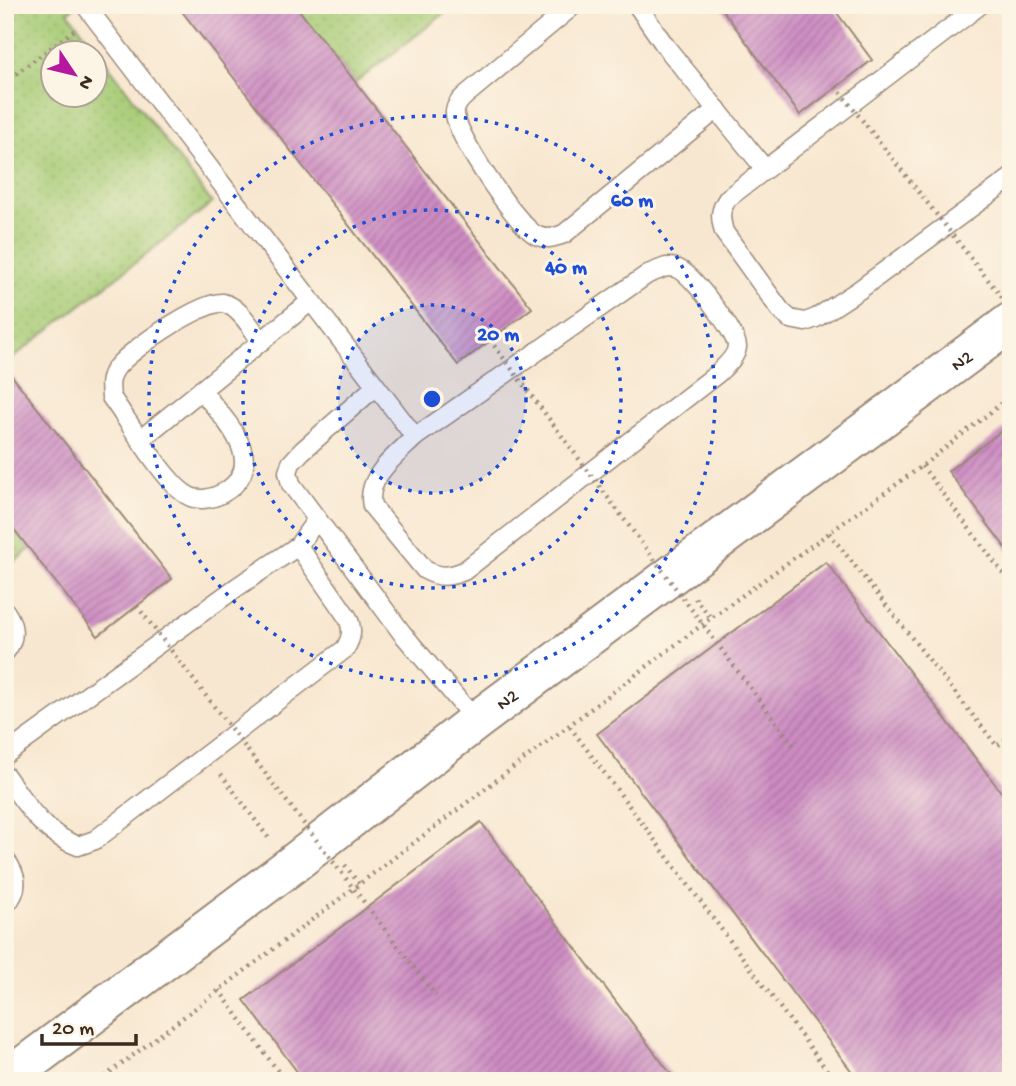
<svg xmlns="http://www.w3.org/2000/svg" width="1016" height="1086" viewBox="0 0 1016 1086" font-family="'Gochi Hand',sans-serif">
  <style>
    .grass { fill: url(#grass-dots); stroke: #707a4a; stroke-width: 2; fill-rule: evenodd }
    .building { fill: url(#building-hatch) }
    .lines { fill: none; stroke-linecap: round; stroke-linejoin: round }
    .service-casing { stroke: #9a8877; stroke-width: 21 }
    .secondary-casing { stroke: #9a8877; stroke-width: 42 }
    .path { stroke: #9a8877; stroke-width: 4.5; stroke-dasharray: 2 5; stroke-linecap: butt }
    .service { stroke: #fff; stroke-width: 18 }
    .secondary { stroke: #fff; stroke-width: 38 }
    .path-bridge { stroke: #9a8877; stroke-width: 4.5; stroke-dasharray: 2 5; stroke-linecap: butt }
    .ring { fill: none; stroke: #1d4ed8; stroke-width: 3.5; stroke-dasharray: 3.5 7 }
    .labels { text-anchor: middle; stroke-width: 6; stroke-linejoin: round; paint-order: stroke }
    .street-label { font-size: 19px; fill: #3b2a1e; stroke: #fcf5e5 }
    .centre { fill: #1d4ed8; stroke: #fcf5e5; stroke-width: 3.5 }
    .ring-label { font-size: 21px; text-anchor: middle; font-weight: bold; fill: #1d4ed8; stroke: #fcf5e5; stroke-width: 6; stroke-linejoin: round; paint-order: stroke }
  </style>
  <defs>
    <pattern id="grass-dots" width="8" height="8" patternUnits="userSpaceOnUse" patternTransform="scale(1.75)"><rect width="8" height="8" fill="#a6cb75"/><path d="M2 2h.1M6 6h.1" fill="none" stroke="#90ae65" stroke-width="1.8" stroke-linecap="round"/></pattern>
    <pattern id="building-hatch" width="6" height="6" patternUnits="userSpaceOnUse" patternTransform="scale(1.75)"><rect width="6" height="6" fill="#cd8cc3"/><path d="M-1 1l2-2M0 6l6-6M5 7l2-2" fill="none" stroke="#a8739e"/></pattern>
  </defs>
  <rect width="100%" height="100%" fill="#fcf5e5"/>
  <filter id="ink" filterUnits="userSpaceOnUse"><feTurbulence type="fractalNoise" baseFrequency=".0143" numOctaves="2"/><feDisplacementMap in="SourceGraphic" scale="14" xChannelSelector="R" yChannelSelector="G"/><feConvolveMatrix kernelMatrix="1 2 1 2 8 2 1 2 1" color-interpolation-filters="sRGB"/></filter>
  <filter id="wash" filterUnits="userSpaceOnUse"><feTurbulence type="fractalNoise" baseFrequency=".00686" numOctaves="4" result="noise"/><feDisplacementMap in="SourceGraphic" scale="28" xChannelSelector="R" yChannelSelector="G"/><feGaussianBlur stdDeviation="1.57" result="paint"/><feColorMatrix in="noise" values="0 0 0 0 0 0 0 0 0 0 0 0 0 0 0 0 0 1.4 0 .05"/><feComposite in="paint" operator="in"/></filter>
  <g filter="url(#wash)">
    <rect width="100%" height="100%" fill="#f8e7d0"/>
    <!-- grass -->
    <g class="grass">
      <path d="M5,5h72l-9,7 144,191 -207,161zM52,52h42v42h-42z"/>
      <polygon points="295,5 455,5 355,83"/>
      <polygon points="5,518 30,549 5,569"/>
    </g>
    <g id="blocks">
      <!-- building -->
      <g class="building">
        <polygon points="177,5 295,5 532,308 458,365"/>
        <polygon points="719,5 831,5 872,60 800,115"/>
        <polygon points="5,367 172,579 98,636 5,518"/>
        <polygon points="1011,424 1011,555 948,471"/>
        <polygon points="826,562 1011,805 1011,1081 859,1081 597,734"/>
        <polygon points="481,822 520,875 676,1081 304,1081 244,1000"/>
      </g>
    </g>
  </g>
  <g filter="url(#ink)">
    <use href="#blocks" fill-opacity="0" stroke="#9a8877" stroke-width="2"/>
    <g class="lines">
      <defs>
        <g id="service">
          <polyline points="85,5 415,437"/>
          <path d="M574,5l-107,89c-5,4 -11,10 -12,17 -3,20 64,118 83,125 10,4 17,1 26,-2l153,-125"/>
          <polyline points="637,5 666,47 765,169"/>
          <path d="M980,5l-252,193c-9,13 -8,19 -4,34l57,79 9,8 15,3 11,-4 43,-28 152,-112"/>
          <path d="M666,267c6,0 11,0 16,4 12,7 56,63 55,76 -1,11 -13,20 -20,27l-253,197c-15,6 -24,7 -39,-1l-53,-64c-7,-29 25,-51 43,-69l233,-163z"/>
          <polyline points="375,387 302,451 291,463 288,472 291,484 402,633 476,721"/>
          <path d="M201,390c22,28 71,74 22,103 -11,6 -26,9 -36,2 -22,-12 -59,-75 -76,-98 -1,-10 -2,-17 3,-26 10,-18 89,-71 109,-68 16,3 29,26 38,38"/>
          <polyline points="141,439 311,301"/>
          <path d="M5,611c10,14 11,28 0,41"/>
          <polyline points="5,755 237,587 298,546 317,519"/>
          <path d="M5,775c21,29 37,58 73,71l17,-6 250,-191c7,-12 8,-19 3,-31l-50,-72"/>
          <path d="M5,859c13,17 15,30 0,47"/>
        </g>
        <g id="secondary">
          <path id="s1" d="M5,1080l284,-213 187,-146 535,-399"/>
        </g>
      </defs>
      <!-- service casing -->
      <use href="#service" class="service-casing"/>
      <!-- secondary casing -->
      <use href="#secondary" class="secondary-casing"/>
      <!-- path -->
      <g class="path">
        <polyline points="5,82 76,29"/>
        <polyline points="922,466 1011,584"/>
        <polyline points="829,533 997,746 1011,735"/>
        <polyline points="695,598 711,618"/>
        <polyline points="570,727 835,1081"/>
        <polyline points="221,774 270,840"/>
        <polyline points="345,865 359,884"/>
        <polyline points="219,990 285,1081"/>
        <polyline points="99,1081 711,618 922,466 1011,396"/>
      </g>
      <!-- service -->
      <use href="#service" class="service"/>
      <!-- secondary -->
      <use href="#secondary" class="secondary"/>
      <!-- path-bridge -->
      <g class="path-bridge">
        <polyline points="836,87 1011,309"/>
        <polyline points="490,340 796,749"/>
        <polyline points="137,606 436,996"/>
      </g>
    </g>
  </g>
  <!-- distance rings -->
  <circle cx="432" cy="399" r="94" fill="#1d4ed8" fill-opacity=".12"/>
  <g class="ring">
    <circle cx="432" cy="399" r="94"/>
    <circle cx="432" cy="399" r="189"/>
    <circle cx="432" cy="399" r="283"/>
  </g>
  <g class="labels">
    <!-- street labels -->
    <g class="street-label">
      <text dy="7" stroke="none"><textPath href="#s1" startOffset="1197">N2</textPath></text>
      <text dy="7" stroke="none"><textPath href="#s1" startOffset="630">N2</textPath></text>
    </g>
  </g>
  <circle cx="432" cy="399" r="10" class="centre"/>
  <g class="ring-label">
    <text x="632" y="206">60 m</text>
    <text x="566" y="273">40 m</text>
    <text x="498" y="340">20 m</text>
  </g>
  <!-- margin -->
  <rect width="1016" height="1086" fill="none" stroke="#fcf5e5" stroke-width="28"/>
  <!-- north arrow -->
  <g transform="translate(74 74) rotate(125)"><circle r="33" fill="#fcf5e5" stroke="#afa495" stroke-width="2"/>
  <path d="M0-5L12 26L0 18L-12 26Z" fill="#b5179e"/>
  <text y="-10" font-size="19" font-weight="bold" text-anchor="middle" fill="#3b2a1e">N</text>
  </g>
  <!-- scale -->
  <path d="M42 1034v10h94v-10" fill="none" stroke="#3b2a1e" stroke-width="3.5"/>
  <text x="52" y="1034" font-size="21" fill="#3b2a1e" stroke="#fcf5e5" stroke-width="5" paint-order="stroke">20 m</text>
</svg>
